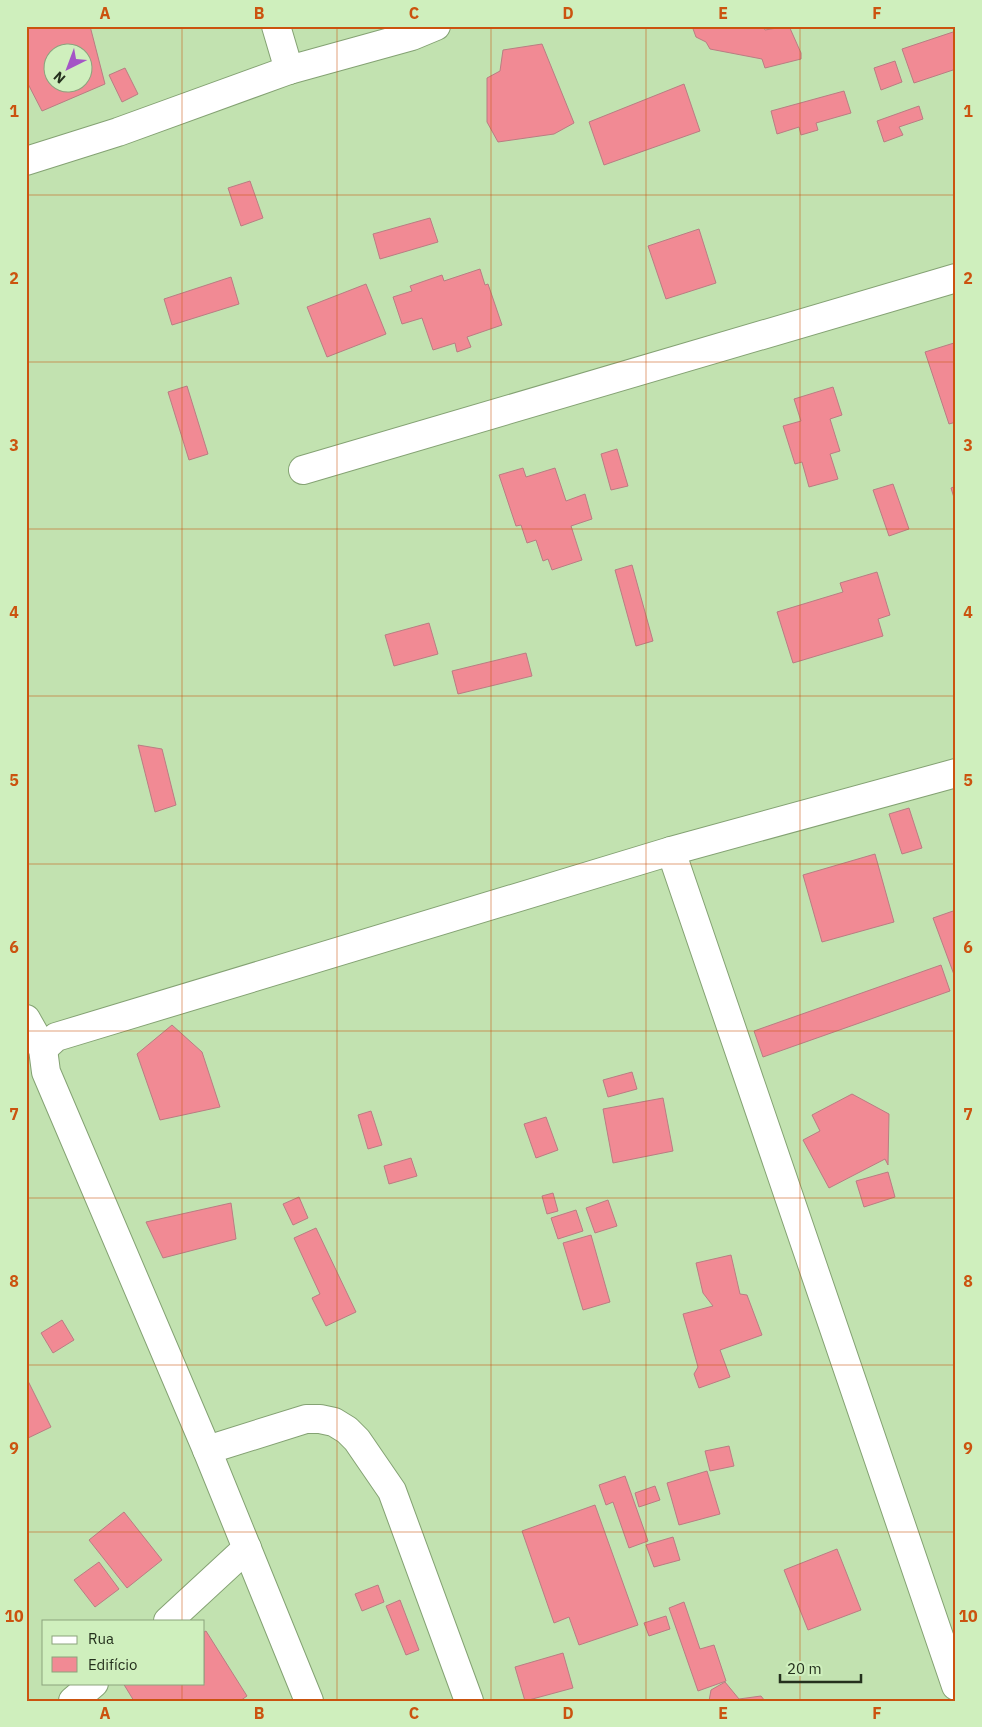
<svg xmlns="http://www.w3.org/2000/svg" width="982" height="1727" viewBox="0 0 982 1727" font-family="'IBM Plex Sans',sans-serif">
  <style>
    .building { fill: #f18a94; stroke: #b97d82; fill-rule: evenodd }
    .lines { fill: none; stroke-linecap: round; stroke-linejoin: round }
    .minor-casing { stroke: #84a273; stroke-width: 30 }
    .minor { stroke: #fff; stroke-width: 28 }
    .grid { fill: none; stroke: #cb530f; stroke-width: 1; stroke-opacity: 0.55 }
    .neatline { fill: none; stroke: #cb530f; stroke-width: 2 }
    .grid-label { font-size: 16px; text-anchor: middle; font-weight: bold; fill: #cb530f }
  </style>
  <rect width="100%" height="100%" fill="#c2e2b0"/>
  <!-- building -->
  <g class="building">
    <path d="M26,26h64l15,58 -63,27 -16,-31zM52,52h30v30h-30z"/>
    <polygon points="692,26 762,26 765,30 789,26 801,53 801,59 765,68 762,59 710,49 706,42 696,37"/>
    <polygon points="956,31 956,69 914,83 902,49"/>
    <polygon points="542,44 574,123 554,134 498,142 487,122 487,78 500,71 503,50"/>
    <polygon points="895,61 902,82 881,90 874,68"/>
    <polygon points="125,68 138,94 122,102 109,75"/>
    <polygon points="684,84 700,131 604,165 589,122"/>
    <polygon points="844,91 851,113 816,123 818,130 801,135 799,127 777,134 771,111"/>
    <polygon points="919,106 923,119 899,127 903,135 884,142 877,121"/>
    <polygon points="250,181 263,218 241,226 228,188"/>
    <polygon points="430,218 438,242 380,259 373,234"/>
    <polygon points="699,229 716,283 666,299 648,246"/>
    <polygon points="480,269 485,285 488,284 502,325 467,337 471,347 457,352 455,343 433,350 422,318 402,324 393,297 412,291 410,286 442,275 444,281"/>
    <polygon points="231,277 239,304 172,325 164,299"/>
    <polygon points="366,284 386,334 327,357 307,307"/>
    <polygon points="954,343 956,347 956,422 949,424 925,352"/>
    <polygon points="187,386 208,454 189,460 168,392"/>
    <polygon points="833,387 842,415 830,419 840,451 830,454 838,479 809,487 802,462 795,464 783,426 801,421 794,399"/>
    <polygon points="617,449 628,486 611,490 601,454"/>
    <polygon points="523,468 526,477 555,468 566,501 585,494 592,519 571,526 582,560 552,570 548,559 543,561 536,540 527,543 521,525 516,526 499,475"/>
    <polygon points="893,484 909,529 889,536 873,490"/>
    <polygon points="956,486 956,504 951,488"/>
    <polygon points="632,565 653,641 636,646 615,570"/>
    <polygon points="877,572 890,615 878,619 883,636 793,663 777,612 843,592 840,583"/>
    <polygon points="429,623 438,654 394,666 385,635"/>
    <polygon points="526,653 532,676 458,694 452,671"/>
    <polygon points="138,745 162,749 176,805 155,812"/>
    <polygon points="909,808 922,848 902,854 889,814"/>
    <polygon points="875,854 894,922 822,942 803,875"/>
    <polygon points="956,910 956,980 933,918"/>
    <polygon points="941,965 950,991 763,1057 754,1031"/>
    <polygon points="172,1025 202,1052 220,1107 160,1120 137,1054"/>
    <polygon points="632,1072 637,1089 608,1097 603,1080"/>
    <polygon points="852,1094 889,1114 888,1165 885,1159 829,1188 803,1140 820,1131 812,1115"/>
    <polygon points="663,1098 673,1151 613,1163 603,1109"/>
    <polygon points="371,1111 382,1145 368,1149 358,1115"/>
    <polygon points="546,1117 558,1150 536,1158 524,1124"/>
    <polygon points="411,1158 417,1176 389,1184 384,1166"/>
    <polygon points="888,1172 895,1197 864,1207 856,1181"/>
    <polygon points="553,1193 558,1211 547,1214 542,1196"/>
    <polygon points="299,1197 308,1218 293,1225 283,1204"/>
    <polygon points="608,1200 617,1226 595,1233 586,1208"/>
    <polygon points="231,1203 236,1239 163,1258 146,1222"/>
    <polygon points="576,1210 583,1231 558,1239 551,1218"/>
    <polygon points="316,1228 356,1312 326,1326 312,1298 320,1294 294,1238"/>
    <polygon points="591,1235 610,1302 583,1310 563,1243"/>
    <polygon points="731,1255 740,1294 747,1295 762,1335 720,1350 730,1377 699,1388 694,1374 698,1367 683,1314 713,1306 703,1293 696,1263"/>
    <polygon points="62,1320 74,1340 53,1353 41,1333"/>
    <polygon points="26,1377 51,1427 26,1439"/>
    <polygon points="729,1446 734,1466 710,1471 705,1451"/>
    <polygon points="707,1471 720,1514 679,1525 667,1483"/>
    <polygon points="625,1476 648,1541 629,1548 613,1502 606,1505 599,1485"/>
    <polygon points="655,1486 660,1500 639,1507 635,1493"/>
    <polygon points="595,1505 638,1625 579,1645 569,1617 554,1623 522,1531"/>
    <polygon points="124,1512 162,1560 127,1588 89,1540"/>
    <polygon points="673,1537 680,1560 654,1567 646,1545"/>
    <polygon points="837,1549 861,1610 808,1630 784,1570"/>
    <polygon points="99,1562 119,1589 95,1607 74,1580"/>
    <polygon points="378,1585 384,1602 362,1611 355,1594"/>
    <polygon points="400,1600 419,1650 406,1655 386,1606"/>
    <polygon points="684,1602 700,1649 714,1645 726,1681 698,1691 669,1608"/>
    <polygon points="666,1616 670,1629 649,1636 644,1623"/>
    <polygon points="206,1631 247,1696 240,1701 134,1701 123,1683 204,1683 204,1632"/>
    <polygon points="563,1653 573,1688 525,1701 515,1667"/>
    <polygon points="725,1682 739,1699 761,1696 765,1701 709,1701 711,1690"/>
  </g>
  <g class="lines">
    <defs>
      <g id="minor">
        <polyline points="276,26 289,70"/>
        <polyline points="26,161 118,132 289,70 412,36 436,26"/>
        <polyline points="303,470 956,278"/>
        <polyline points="671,851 956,1686"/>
        <polyline points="26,1019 43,1049 46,1072 207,1450 309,1701"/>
        <polyline points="43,1049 56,1037 671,851 956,773"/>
        <polyline points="207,1450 306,1419 320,1419 334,1422 347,1430 357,1440 392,1491 469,1701"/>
        <polyline points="168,1621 247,1548"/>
        <polyline points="73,1701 94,1683"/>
      </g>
    </defs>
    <!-- minor casing -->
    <use href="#minor" class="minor-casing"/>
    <!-- minor -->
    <use href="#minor" class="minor"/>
  </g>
  <!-- grid -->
  <path class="grid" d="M182,26v1595M337,26v1675M491,26v1675M646,26v1675M800,26v1675M26,195h930M26,362h930M26,529h930M26,696h930M26,864h930M26,1031h930M26,1198h930M26,1365h930M26,1532h930M182,1683v18"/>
  <!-- border -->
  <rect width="982" height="1727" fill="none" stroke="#cfefbd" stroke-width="55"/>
  <!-- legend -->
  <rect x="42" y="1620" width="162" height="65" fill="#cfefbd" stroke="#8ba37d"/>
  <rect x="52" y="1636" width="25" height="8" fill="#ffffff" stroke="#8ba37d"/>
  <text x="88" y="1644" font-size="15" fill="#24301d">Rua</text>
  <rect x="52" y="1657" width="25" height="15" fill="#f18a94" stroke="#8ba37d"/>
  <text x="88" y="1670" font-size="15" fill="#24301d">Edifício</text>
  <!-- north arrow -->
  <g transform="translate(68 68) rotate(222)"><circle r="24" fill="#cfefbd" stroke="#8ba37d"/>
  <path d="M0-4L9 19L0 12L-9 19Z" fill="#a455c6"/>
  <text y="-8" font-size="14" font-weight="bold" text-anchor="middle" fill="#24301d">N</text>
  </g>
  <!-- scale -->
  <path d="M780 1674v8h81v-8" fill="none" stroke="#24301d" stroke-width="2.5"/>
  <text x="787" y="1674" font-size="15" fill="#24301d" stroke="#cfefbd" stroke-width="4" paint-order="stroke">20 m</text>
  <rect x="28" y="28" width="926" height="1672" class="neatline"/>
  <g class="grid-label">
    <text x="105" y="19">A</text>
    <text x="259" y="19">B</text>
    <text x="414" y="19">C</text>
    <text x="568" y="19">D</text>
    <text x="723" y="19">E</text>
    <text x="877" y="19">F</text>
    <text x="14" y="117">1</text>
    <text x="968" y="117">1</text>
    <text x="14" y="284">2</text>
    <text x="968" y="284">2</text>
    <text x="14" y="451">3</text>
    <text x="968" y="451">3</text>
    <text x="14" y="618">4</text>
    <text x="968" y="618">4</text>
    <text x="14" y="786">5</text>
    <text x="968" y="786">5</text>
    <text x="14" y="953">6</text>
    <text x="968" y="953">6</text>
    <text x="14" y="1120">7</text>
    <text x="968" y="1120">7</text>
    <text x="14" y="1287">8</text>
    <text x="968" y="1287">8</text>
    <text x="14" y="1454">9</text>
    <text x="968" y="1454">9</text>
    <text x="14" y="1622">10</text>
    <text x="968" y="1622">10</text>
    <text x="105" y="1719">A</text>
    <text x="259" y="1719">B</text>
    <text x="414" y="1719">C</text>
    <text x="568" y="1719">D</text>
    <text x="723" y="1719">E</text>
    <text x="877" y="1719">F</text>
  </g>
</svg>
